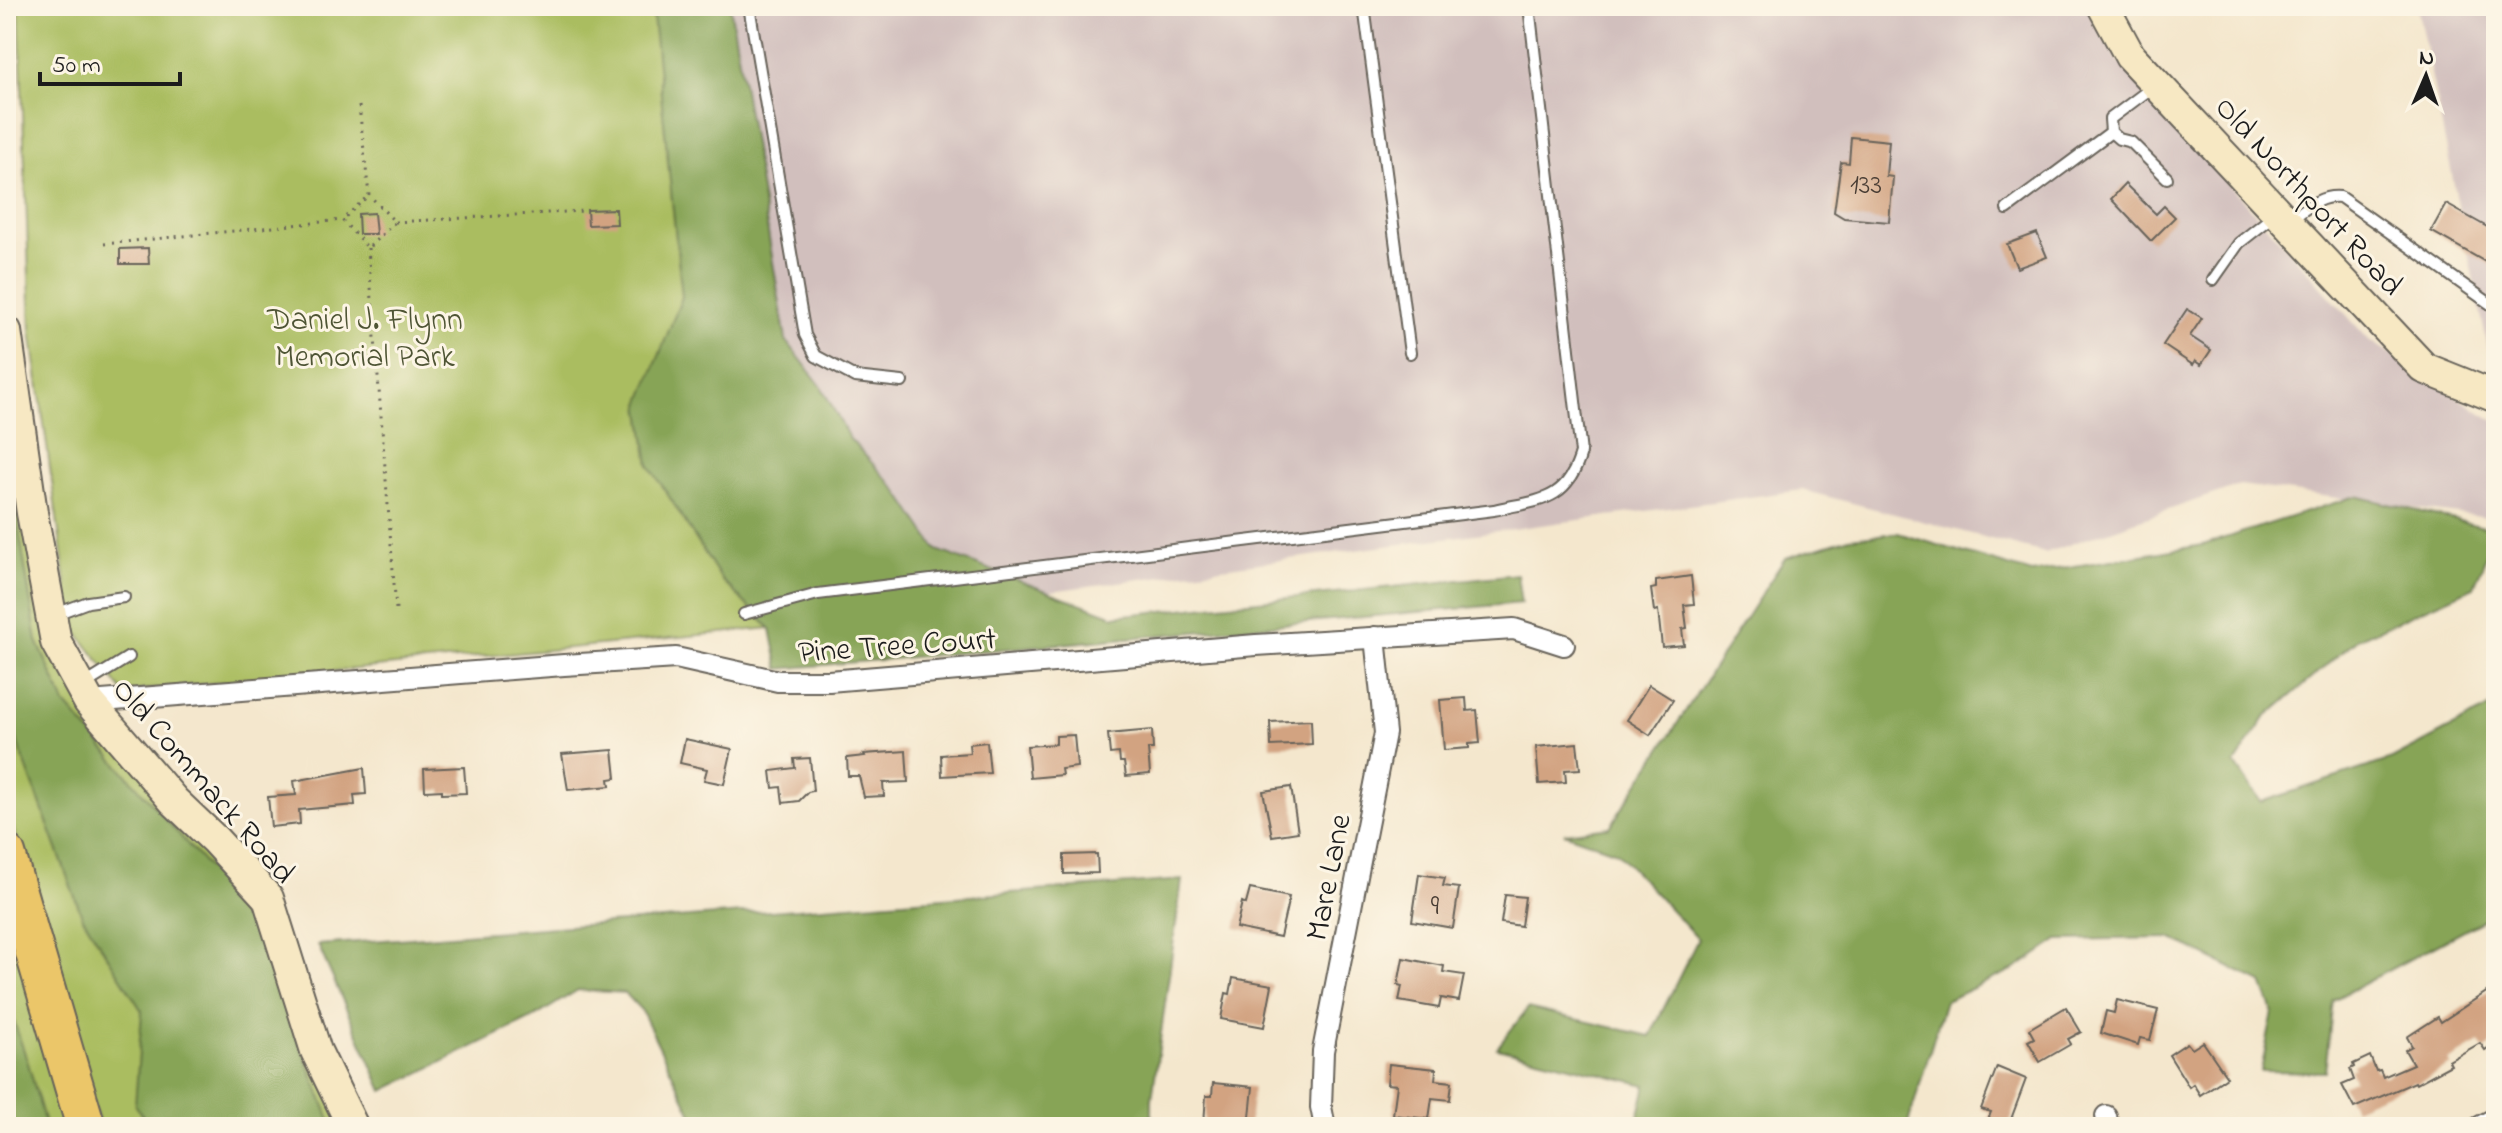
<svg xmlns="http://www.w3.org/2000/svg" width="2502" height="1133" viewBox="0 0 2502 1133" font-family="'Indie Flower',sans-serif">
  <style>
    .industrial { fill: #d1bfbd }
    .green { fill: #aabd61; stroke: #636c3e; stroke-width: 2 }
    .forest { fill: #87a457; stroke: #52603a; stroke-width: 2 }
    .building { fill: #d2a381 }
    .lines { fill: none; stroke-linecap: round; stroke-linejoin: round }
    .lane-casing { stroke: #68635a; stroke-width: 14 }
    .street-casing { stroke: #68635a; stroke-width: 24 }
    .secondary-casing { stroke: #68635a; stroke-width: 34 }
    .highway-casing { stroke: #68635a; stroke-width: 42 }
    .path { stroke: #68635a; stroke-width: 3; stroke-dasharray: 2 6; stroke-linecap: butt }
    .lane { stroke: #fff; stroke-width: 10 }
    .street { stroke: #fff; stroke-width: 20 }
    .secondary { stroke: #f7e8c3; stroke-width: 30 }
    .highway { stroke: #ebc669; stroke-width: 38 }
    .labels { text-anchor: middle; stroke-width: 6; stroke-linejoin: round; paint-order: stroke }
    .number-label { font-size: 28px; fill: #4a3e35 }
    .street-label { font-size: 32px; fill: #1c1c1c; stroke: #fcf5e5 }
    .park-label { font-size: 32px; fill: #4e5434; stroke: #fcf5e5 }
  </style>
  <rect width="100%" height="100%" fill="#fcf5e5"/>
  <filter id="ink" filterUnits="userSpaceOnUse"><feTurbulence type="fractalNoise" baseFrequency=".0125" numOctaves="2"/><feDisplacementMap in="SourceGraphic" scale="16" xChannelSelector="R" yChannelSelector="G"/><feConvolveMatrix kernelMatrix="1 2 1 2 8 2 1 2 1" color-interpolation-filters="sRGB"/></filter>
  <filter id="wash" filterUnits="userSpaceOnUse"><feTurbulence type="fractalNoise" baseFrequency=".006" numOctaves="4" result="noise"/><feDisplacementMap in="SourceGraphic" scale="32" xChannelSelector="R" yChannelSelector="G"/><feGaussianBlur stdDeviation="1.8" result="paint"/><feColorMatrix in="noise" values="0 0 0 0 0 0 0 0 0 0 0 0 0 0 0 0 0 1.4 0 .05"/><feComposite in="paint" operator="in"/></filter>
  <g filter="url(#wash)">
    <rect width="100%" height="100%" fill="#f4e7cd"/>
    <!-- industrial -->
    <g class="industrial">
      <polygon points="723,6 2086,6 2116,58 2369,340 2496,422 2496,519 2240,485 2045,553 1802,490 791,626"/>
      <polygon points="2417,6 2496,6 2496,364 2491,363"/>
    </g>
    <!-- green -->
    <g class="green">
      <polygon points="19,6 705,6 791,626 123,692 72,626 31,331"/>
      <polygon points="6,400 47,633 180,820 246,901 348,1127 100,1127 6,804"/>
      <polygon points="6,891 75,1127 6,1127"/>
    </g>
    <!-- forest -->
    <g class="forest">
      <polygon points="654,6 730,6 786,340 821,386 849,438 897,490 937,550 1114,616 1517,574 1521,603 779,669 771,629 722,580 649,465 640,404 682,297 653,17"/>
      <polygon points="6,450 37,641 65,704 247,912 333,1127 151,1127 135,1106 142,1011 82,916 18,744 6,693"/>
      <polygon points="2356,496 2496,530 2474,587 2357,639 2265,718 2235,764 2261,802 2392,759 2496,704 2496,913 2333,1000 2325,1072 2261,1071 2273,1012 2262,983 2170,938 2058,940 2017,968 1945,1001 1907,1127 1636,1127 1646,1085 1497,1048 1528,1008 1650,1036 1698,939 1617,852 1564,833 1610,827 1785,558 1849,538 1898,533 2032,573 2203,545"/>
      <polygon points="1182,880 1152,1099 1152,1127 698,1127 642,1011 625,993 578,990 536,1016 383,1091 318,945"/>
      <polygon points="6,998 28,1063 46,1127 6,1127"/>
    </g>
    <g id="blocks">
      <!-- building -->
      <g class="building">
        <polygon points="1851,137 1889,141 1886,176 1893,177 1889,222 1844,218 1834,212 1841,162 1849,163"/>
        <polygon points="2125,184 2156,214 2164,206 2175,217 2151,241 2111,199"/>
        <polygon points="2446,204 2496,232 2496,268 2431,231"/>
        <polygon points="616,209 617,224 588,225 587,210"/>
        <polygon points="374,213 376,234 359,234 358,214"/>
        <polygon points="2037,233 2047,257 2017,268 2007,244"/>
        <polygon points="148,248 149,264 120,264 120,249"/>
        <polygon points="2187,309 2202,318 2190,336 2211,350 2201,365 2195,361 2193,365 2163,345"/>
        <polygon points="1691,576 1694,604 1684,605 1687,628 1682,629 1684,645 1662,647 1658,610 1654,611 1651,589 1656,588 1656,581"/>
        <polygon points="1649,685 1673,700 1650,735 1627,720"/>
        <polygon points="1466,698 1467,711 1477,710 1480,743 1469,744 1469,748 1444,750 1440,700"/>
        <polygon points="1311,720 1312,744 1271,746 1270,722"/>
        <polygon points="1152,730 1153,749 1148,749 1150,774 1126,776 1124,762 1120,762 1119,753 1110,754 1108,734"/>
        <polygon points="1074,735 1077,767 1061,769 1062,775 1030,778 1027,746 1056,744 1056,736"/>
        <polygon points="685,739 732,749 724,784 704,780 707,769 680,763"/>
        <polygon points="987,742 990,773 942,776 941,755 970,753 969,744"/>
        <polygon points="1577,743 1580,769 1565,770 1566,782 1539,784 1536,747"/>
        <polygon points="613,750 616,778 609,779 610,786 568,790 562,754"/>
        <polygon points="906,751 908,782 883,783 884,796 864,797 859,776 848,776 847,758 865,756 864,754"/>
        <polygon points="810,758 813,791 808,792 799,801 783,803 781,787 773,788 771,771 795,768 794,759"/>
        <polygon points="464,767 466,793 442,794 442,790 425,791 424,769"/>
        <polygon points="364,768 366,794 354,795 355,805 299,810 300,824 271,827 268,797 296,795 294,781"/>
        <polygon points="1291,787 1298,832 1272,836 1263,791"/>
        <polygon points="1097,854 1098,873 1064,874 1064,855"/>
        <polygon points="1419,874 1445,878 1443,886 1459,888 1453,928 1412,921"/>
        <polygon points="1250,889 1289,897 1280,937 1236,928 1242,902 1246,904"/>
        <polygon points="1505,895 1525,897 1521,926 1501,923"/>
        <polygon points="1403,958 1444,966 1443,972 1464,975 1459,1001 1441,998 1439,1008 1399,1001 1402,986 1398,985"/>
        <polygon points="1233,978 1272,985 1264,1027 1221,1019 1226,993 1230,994"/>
        <polygon points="2488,991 2496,1004 2496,1042 2485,1050 2480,1043 2449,1061 2451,1065 2416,1084 2415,1082 2354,1108 2342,1085 2354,1080 2350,1069 2354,1067 2353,1064 2370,1056 2376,1071 2380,1070 2383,1077 2413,1064 2405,1050 2412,1046 2407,1037 2438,1017 2441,1022"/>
        <polygon points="2117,1000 2158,1010 2150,1040 2140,1038 2138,1045 2101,1033 2106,1011 2114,1013"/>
        <polygon points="2066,1007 2081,1032 2068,1039 2071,1044 2040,1062 2028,1041 2034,1038 2029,1029"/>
        <polygon points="2203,1042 2227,1077 2200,1095 2193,1084 2189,1087 2169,1055 2187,1043 2192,1049"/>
        <polygon points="1389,1064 1436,1069 1435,1080 1452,1082 1450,1100 1432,1098 1429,1119 1393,1115 1397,1085 1387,1084"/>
        <polygon points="1997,1067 2026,1079 2008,1127 1988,1120 1991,1112 1981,1109"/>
        <polygon points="1213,1083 1253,1087 1249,1127 1204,1123 1206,1096 1212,1096"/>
      </g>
    </g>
  </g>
  <g filter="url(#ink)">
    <use href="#blocks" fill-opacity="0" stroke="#68635a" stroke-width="2"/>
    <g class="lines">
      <defs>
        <g id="lane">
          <polyline points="749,6 805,335 816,356 855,377 902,382"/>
          <polyline points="1364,6 1410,353"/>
          <polyline points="2154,86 2110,119 2111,132 2119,139 2131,142 2167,178"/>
          <polyline points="2007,209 2111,132"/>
          <path d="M2289,221c17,-12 30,-26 51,-24l156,111"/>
          <polyline points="2213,280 2239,243 2276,214"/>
          <path d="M744,614l74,-20 676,-84c43,-10 73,-7 87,-57l-52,-447"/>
          <polyline points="53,615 88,602 124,597"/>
          <polyline points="82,686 129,657"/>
        </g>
        <g id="street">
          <polyline points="89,702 564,665 676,658 778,681 829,681 1256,645 1514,629 1564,645"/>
          <polyline points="2106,1116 2109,1127"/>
          <polyline points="1325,1127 1321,1107 1323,1051 1385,733 1375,637"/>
          <polyline points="2479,1127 2496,1118"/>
        </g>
        <g id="secondary">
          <polyline points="2103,6 2130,56 2424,368 2496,397"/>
          <polyline points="6,331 32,513 56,642 89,702 174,801 215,840 268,898 316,1051 353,1127"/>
        </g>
        <polyline id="highway" points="6,854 86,1127"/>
      </defs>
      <!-- lane casing -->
      <use href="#lane" class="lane-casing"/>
      <!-- street casing -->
      <use href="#street" class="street-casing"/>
      <!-- secondary casing -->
      <use href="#secondary" class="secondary-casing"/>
      <!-- highway casing -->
      <use href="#highway" class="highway-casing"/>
      <!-- path -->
      <g class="path">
        <polyline points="359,106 369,195 395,222 368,248 342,220 369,195"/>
        <polyline points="395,222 583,211"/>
        <polyline points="104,244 342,220"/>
        <polyline points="368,248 396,609"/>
      </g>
      <!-- lane -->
      <use href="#lane" class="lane"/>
      <!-- street -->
      <use href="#street" class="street"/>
      <!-- secondary -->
      <use href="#secondary" class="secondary"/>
      <!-- highway -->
      <use href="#highway" class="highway"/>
    </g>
  </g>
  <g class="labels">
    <!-- number labels -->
    <g class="number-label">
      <text x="1866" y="193">133</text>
      <text x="1435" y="914">9</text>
    </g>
    <!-- street labels -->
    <g class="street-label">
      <text transform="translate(2310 195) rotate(47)" y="11">Old Northport Road</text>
      <text transform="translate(897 644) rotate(-4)" y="11">Pine Tree Court</text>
      <text transform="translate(205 780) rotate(49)" y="11">Old Commack Road</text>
      <text transform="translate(1327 877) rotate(-79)" y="11">Mare Lane</text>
    </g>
    <!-- park labels -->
    <g class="park-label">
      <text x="365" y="329">Daniel J. Flynn<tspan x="365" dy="37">Memorial Park</tspan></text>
    </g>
  </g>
  <!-- margin -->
  <rect width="2502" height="1133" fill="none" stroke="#fcf5e5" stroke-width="32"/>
  <!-- north arrow -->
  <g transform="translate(2426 76) rotate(2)" stroke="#fcf5e5" stroke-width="6" paint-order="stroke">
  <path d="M0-6L14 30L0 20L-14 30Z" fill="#1c1c1c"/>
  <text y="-12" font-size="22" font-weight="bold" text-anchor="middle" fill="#1c1c1c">N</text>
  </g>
  <!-- scale -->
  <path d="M40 72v12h140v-12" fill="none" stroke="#1c1c1c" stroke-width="4"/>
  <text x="52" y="72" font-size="24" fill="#1c1c1c" stroke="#fcf5e5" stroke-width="6" paint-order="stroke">50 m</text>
</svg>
